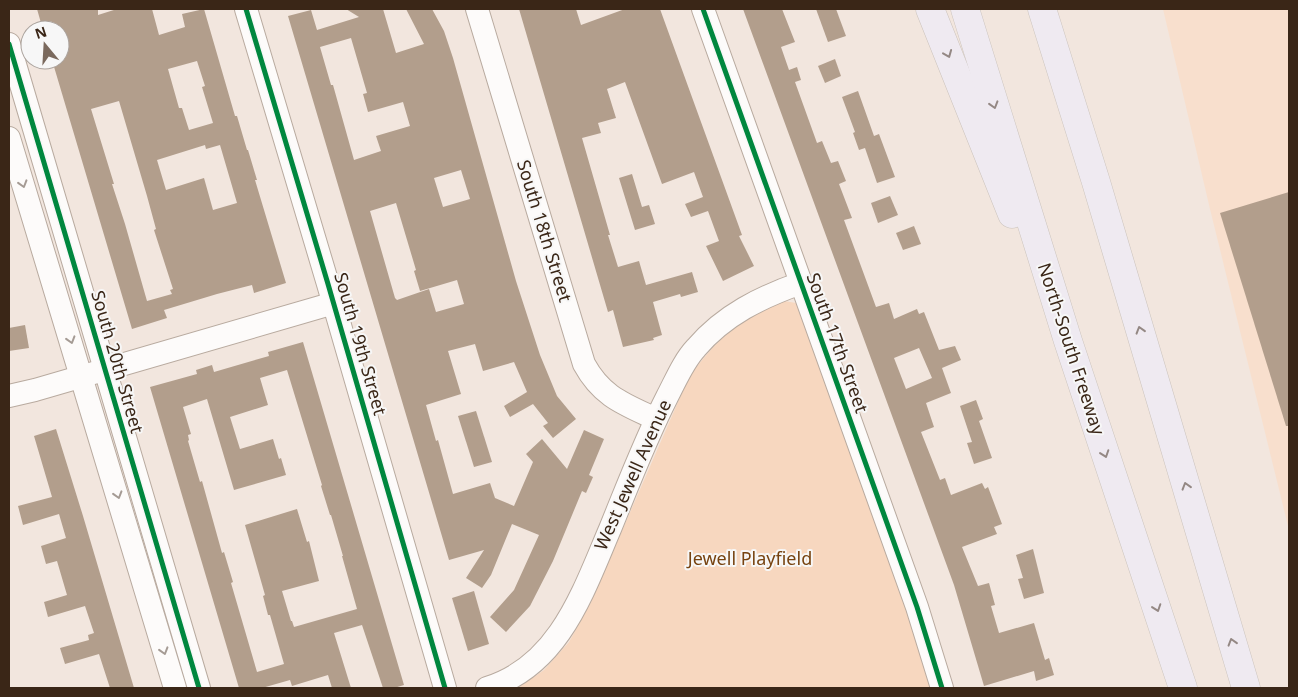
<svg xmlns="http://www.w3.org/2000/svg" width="1298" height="697" viewBox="0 0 1298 697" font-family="'Noto Sans',sans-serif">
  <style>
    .built { fill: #f8dfcd }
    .green { fill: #f7d7bf }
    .building { fill: #b29e8c; fill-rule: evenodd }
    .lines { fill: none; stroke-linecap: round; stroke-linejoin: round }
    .minor-casing { stroke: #b8aa9f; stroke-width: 24 }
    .highway-casing { stroke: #cbc3bc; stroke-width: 29 }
    .minor { stroke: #fdfbfa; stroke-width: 22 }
    .highway { stroke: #efeaf1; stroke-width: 28 }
    .cycleway-casing { stroke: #f7f7f7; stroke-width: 8 }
    .cycleway { stroke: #00873e; stroke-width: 5 }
    .oneway { stroke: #948884 }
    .oneway2 { stroke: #a59b94 }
    .labels { text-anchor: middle; stroke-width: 4; stroke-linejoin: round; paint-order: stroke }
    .street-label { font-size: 18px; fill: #3a2617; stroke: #f7f7f7 }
    .park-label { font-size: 18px; fill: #774310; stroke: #f7f7f7 }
  </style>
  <rect width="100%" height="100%" fill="#f2e6de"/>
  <!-- built -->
  <polygon class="built" points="1163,9 1289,9 1289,530 1210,209"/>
  <!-- green -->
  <path class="green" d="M784,301l12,2 113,309 24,76h-415l26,-18 25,-28 22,-40 97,-223c24,-35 55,-65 96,-78z"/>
  <!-- building -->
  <g class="building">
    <path d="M37,9h61v6l19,-6h35l7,26 26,-8 -3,-13 22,-5 31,107h2l10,34h1l9,30h-2l31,103 -32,10 -2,-8 -35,9 -53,16 3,8 -35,11 -80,-269h8v-30h-17zM197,61l8,25 -3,1 11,36 -24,7 -7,-22h-3l-11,-39zM119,101l28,95 9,33 -2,1 19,59 -3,1 2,4 -25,7 -22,-77 -13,-40h2l-23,-75zM205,145l1,4 14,-4 17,58 -24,7 -9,-32 -38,12 -9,-30z"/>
    <path d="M346,9h37l13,44 28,-9 -18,-35h26l12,22 9,27 63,223 24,74 17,41 19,23 -23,19 -10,-12 5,-3 -15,-19 -23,13 -6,-11 23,-14 -13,-30 -31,9 -8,-27 -27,7 13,43 -35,11 10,36 2,-1 15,54 37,-11 5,15 19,8 19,-44 -7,-8 16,-15 25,30 17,-39 20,9 -15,36 4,2 -7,16 -4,-2 -29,70 -23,45 -24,26 -16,-15 24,-27 25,-55 -27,-11 -21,51 -9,13 -16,-10 18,-28 -35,10 -161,-544 23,-6 6,20 42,-13zM351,38l16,55 -4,1 5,18 35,-10 7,24 -34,10 5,15 -27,9 -21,-75h-2l-11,-38zM461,170l9,29 -27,8 -9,-29zM396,203l20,67 -2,1 6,20 37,-11 7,24 -28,8 -7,-23 -32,11 -2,-2 -25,-87z"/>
    <polygon points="519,9 576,9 581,25 625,9 660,9 742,235 739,236 754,266 723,281 706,246 719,241 708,211 691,217 685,204 703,197 694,172 662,184 625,82 607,89 616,118 598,123 601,133 582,138 610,235 608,235 618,267 639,261 646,285 692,272 698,292 681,297 680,294 653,302 662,335 653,338 654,340 623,347 613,310 608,312"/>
    <path d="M743,9h39l13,33 -14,5 8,23 8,-3 4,13 -6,2 22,61 5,-2 9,22 7,-2 8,20 -7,3 13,34 -8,2 32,87 13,-4 5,16 23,-10 2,5 5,-2 15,38 16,-4 6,14 -19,8 9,25 -25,10 8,24 -13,5 19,48 5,-2 6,17 31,-12 3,6 3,-2 14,37 -8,3 3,7 -35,13 16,39 11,-3 6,22 -4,1 8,27 35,-10 11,37 4,-2 5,17 -18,6 -2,-10 -50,15 -30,-101zM919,348l13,30 -26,11 -12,-31z"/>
    <polygon points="816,9 836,9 846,36 828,42"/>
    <polygon points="835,59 841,76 825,83 818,66"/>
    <polygon points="858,91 874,136 879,134 895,177 877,183 865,148 859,150 853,133 855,132 842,97"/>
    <polygon points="632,174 642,207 649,205 655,224 635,230 619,178"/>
    <polygon points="1289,192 1289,426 1286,426 1220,213"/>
    <polygon points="890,196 898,215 878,223 871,203"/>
    <polygon points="914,226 921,244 903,250 896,233"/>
    <polygon points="25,325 29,348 9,351 9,328"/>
    <path d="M303,342l101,343 -10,3h-11l-21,-63 -28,8 17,55h-19l-4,-13 -36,11 -2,-6 -28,8h-23l-89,-301 47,-13 -1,-4 16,-5 2,7 55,-16 -1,-4zM287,370l35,115 -1,1 9,29h1l12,41h-1l15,53 -63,18 -2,-6h-1l-9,-30 37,-10 -10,-40 -2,1 -10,-33 -52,16 20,70 -2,1 5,19h2l14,49 -27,8 -26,-89 2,-1 -9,-30 -2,1 -20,-72 -2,1 -12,-41 1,-1 -1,-5 3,-1 -8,-27 24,-8 27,91 52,-15 -5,-17 -2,1 -6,-20 -33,10 -10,-32 38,-12 -8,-27z"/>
    <polygon points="976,400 983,419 979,421 992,458 974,464 967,443 972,442 960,406"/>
    <polygon points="476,411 492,462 474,467 458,416"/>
    <polygon points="56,429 83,516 134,688 110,688 99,654 65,664 60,648 89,640 88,635 94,633 85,606 48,617 44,602 67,595 57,561 46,564 41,546 66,538 59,514 23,525 18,506 52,497 34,436"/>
    <polygon points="1033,549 1044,593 1024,599 1018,579 1023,578 1016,555"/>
    <polygon points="474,591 489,644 468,651 452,598"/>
  </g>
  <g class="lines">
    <defs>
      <g id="minor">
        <polyline points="246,9 328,284 445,688"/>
        <path d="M477,9l107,355c18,33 40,40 72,55"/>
        <polyline points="703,9 917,607 942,688"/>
        <polyline points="9,44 199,688"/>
        <polyline points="9,138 175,688"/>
        <polyline points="9,396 35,390 334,303"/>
        <path d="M487,688c72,-22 96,-96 123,-159 18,-44 35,-89 57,-132 9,-17 16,-35 29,-49 28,-33 65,-51 105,-65"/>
      </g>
      <g id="highway">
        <polyline points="930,9 1012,214"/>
        <polyline points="965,9 1068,341 1183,688"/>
        <polyline points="1042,9 1096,182 1246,688"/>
      </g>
    </defs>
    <!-- minor casing -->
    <use href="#minor" class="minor-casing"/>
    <!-- highway casing -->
    <use href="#highway" class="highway-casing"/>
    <!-- minor -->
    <use href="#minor" class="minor"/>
    <!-- highway -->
    <use href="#highway" class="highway"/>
    <defs>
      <g id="cycleway">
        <polyline points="246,9 328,284 445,688"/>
        <polyline points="703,9 917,607 942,688"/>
        <polyline points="9,44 199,688"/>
      </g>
    </defs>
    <!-- cycleway casing -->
    <use href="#cycleway" class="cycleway-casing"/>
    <!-- cycleway -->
    <use href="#cycleway" class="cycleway"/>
  </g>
  <!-- one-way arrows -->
  <defs><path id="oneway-chevron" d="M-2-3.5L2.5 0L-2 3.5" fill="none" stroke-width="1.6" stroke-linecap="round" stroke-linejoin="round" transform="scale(1.25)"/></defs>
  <g class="oneway">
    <use href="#oneway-chevron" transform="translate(948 54) rotate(68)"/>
    <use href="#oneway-chevron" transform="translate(994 105) rotate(73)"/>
    <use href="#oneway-chevron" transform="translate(1140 330) rotate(-107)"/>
    <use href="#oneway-chevron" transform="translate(1105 454) rotate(71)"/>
    <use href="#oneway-chevron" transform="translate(1186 486) rotate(-107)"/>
    <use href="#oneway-chevron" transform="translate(1157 608) rotate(71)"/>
    <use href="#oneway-chevron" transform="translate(1232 642) rotate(-107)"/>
  </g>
  <g class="oneway2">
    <use href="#oneway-chevron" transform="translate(23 184) rotate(73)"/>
    <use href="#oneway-chevron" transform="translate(71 340) rotate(73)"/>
    <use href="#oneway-chevron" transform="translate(118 495) rotate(73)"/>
    <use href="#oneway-chevron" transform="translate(164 651) rotate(73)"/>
  </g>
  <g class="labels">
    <!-- street labels -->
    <g class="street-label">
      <text transform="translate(544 231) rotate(73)" y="6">South 18th Street</text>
      <text transform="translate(837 343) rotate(70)" y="6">South 17th Street</text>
      <text transform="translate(360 344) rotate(74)" y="6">South 19th Street</text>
      <text transform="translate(1071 349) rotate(72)" y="6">North-South Freeway</text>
      <text transform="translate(117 362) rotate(74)" y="6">South 20th Street</text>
      <text transform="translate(633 475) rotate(-66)" y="6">West Jewell Avenue</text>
    </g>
    <!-- park labels -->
    <g class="park-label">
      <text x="750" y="565">Jewell Playfield</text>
    </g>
  </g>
  <!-- border -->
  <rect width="1298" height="697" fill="none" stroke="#3a2617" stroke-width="20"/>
  <!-- north arrow -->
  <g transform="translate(45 45) rotate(342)"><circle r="24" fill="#f7f7f7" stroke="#aba39d"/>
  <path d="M0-4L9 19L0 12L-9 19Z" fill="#7a695d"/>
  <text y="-8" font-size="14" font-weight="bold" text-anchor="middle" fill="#3a2617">N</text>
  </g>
</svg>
